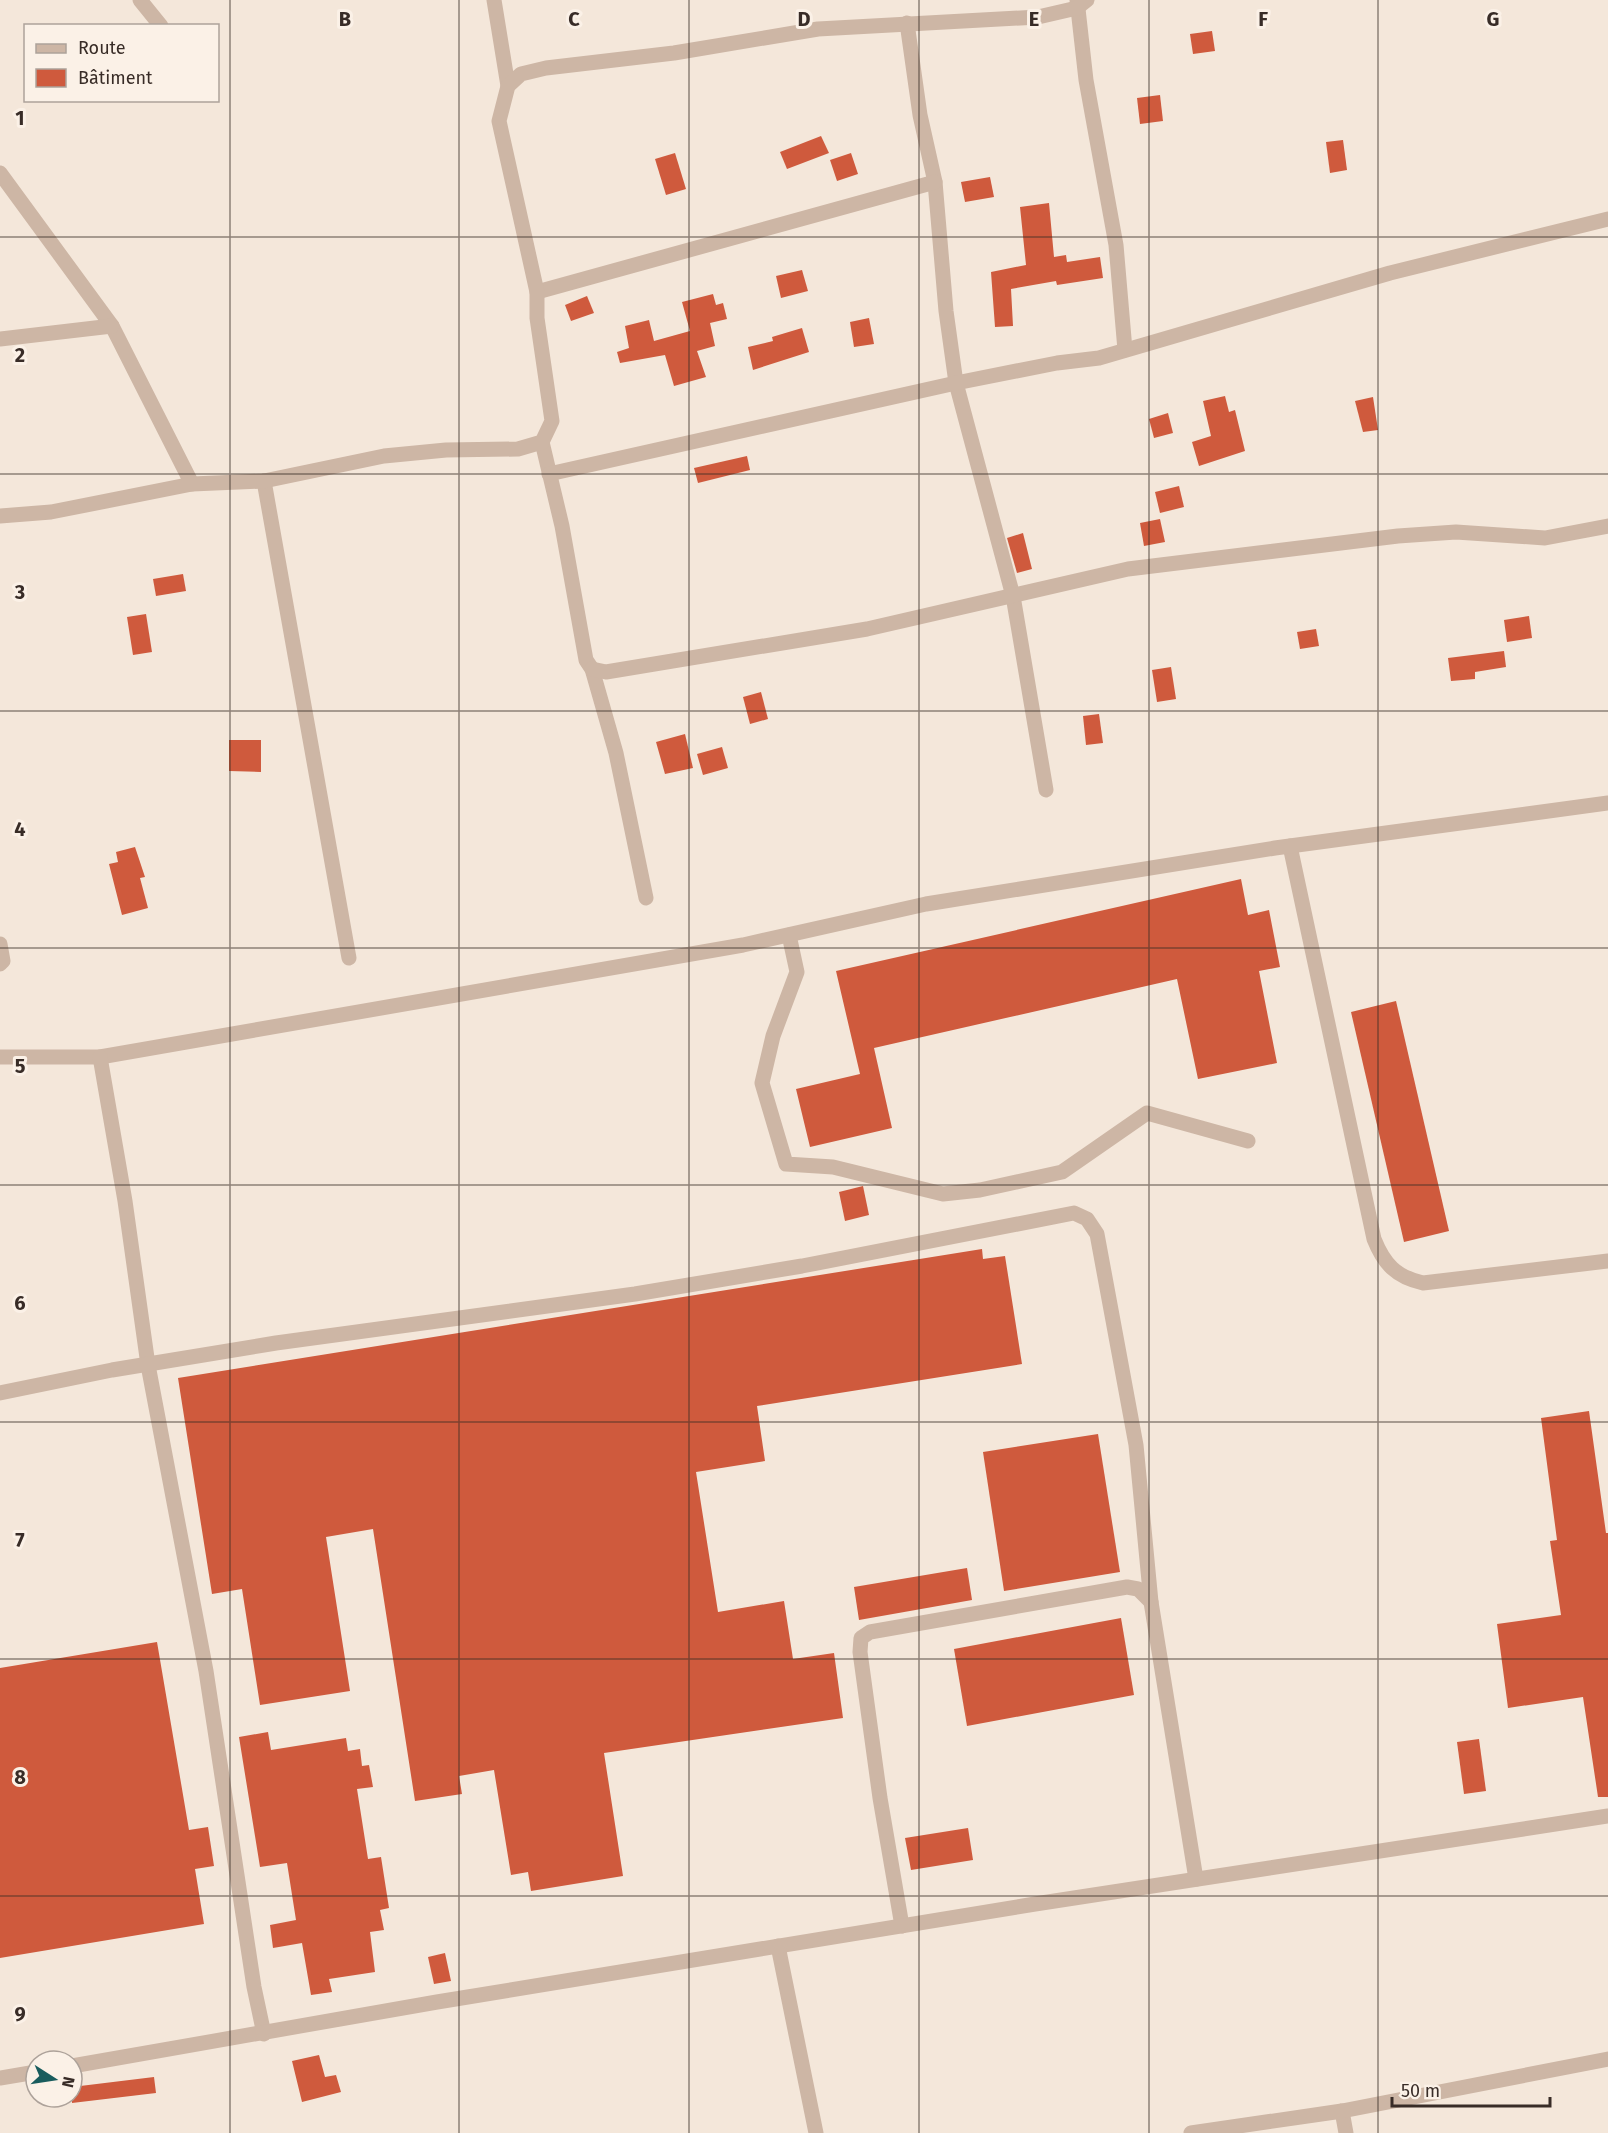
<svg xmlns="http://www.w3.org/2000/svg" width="1608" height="2133" viewBox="0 0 1608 2133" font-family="'Fira Sans',sans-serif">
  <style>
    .building { fill: #cf5a3d }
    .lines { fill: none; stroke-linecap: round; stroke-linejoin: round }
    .minor { stroke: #cdb6a5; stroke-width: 15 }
    .grid { fill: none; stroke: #382c27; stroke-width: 1.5; stroke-opacity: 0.55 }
    .grid-label { font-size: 20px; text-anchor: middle; font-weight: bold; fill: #382c27; stroke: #fbf1e7; stroke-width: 6; stroke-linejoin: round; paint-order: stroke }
  </style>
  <rect width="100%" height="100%" fill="#f4e7da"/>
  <!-- building -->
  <g class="building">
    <polygon points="1212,31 1215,51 1193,54 1190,34"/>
    <polygon points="1160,95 1163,121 1140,124 1137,98"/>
    <polygon points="821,136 829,153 787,169 780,152"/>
    <polygon points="1343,140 1347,170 1330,173 1326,142"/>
    <polygon points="675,153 686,189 666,195 655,159"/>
    <polygon points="851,153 858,174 837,181 830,160"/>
    <polygon points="990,177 994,197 965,202 961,182"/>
    <polygon points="1049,203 1054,257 1066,255 1067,262 1100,257 1103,278 1057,285 1056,281 1011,289 1013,326 995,327 991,272 1026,265 1020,207"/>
    <polygon points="802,270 808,291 781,298 776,276"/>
    <polygon points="713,294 716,305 723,303 727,319 710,323 715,346 697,351 706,377 674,386 665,355 620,363 617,352 629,348 625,326 649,320 654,341 690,331 682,302"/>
    <polygon points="587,296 594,313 571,321 565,305"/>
    <polygon points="869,318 874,344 854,347 850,322"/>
    <polygon points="802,328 809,352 753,370 748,347 773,341 772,337"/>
    <polygon points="1225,396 1229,412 1235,410 1245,451 1199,466 1192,442 1211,436 1203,401"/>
    <polygon points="1373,397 1378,430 1363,432 1355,401"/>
    <polygon points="1168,413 1173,433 1154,438 1149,419"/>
    <polygon points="747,456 750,470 698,483 694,468"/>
    <polygon points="1179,486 1184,507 1160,513 1155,492"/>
    <polygon points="1160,519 1165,542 1144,546 1140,523"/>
    <polygon points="1023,533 1032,569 1017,573 1007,538"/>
    <polygon points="183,574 186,591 156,596 153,579"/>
    <polygon points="146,614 152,652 133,655 127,617"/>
    <polygon points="1529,616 1532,638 1507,642 1504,620"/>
    <polygon points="1316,629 1319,646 1300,649 1297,632"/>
    <polygon points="1504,651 1506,667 1475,672 1475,679 1451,681 1448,658"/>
    <polygon points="1171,667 1176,699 1157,702 1152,670"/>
    <polygon points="761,692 768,719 750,724 743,697"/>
    <polygon points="1099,714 1103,743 1086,745 1083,716"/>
    <polygon points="685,734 693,768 665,774 656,742"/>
    <polygon points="229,740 261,740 261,772 229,771"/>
    <polygon points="722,747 728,768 703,775 697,754"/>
    <polygon points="135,847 145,877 140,878 148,908 122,915 109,864 118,862 116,852"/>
    <polygon points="1241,879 1248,915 1269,910 1280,967 1259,971 1277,1063 1198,1079 1177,979 874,1048 892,1128 810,1147 796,1089 860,1074 836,971"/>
    <polygon points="1396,1001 1449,1231 1404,1242 1351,1012"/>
    <polygon points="863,1186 869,1215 845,1221 839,1192"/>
    <polygon points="982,1249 983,1259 1005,1256 1022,1364 757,1406 765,1461 696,1472 718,1612 784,1601 793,1659 834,1653 843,1718 604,1753 623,1876 531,1891 528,1872 511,1875 494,1770 459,1776 462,1794 415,1801 373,1529 326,1537 350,1691 260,1705 242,1589 212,1594 178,1378"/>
    <polygon points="1589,1411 1606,1533 1608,1533 1608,1797 1598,1797 1583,1697 1508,1708 1497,1624 1561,1615 1550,1541 1557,1540 1541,1418"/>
    <polygon points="1098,1434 1120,1572 1004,1591 983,1452"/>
    <polygon points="967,1568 972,1600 859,1620 854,1587"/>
    <polygon points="1121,1618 1134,1695 967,1726 954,1649"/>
    <polygon points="157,1642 189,1830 208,1827 214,1866 195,1869 204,1924 0,1958 0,1668"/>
    <polygon points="268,1732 271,1750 346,1738 348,1751 360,1749 362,1766 369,1765 373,1787 357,1789 368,1859 381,1857 389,1908 380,1910 384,1930 370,1932 375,1972 329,1979 332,1992 311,1995 302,1943 273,1948 270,1925 296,1920 287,1863 260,1867 239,1737"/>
    <polygon points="1479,1739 1486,1791 1464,1794 1457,1742"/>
    <polygon points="968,1828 973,1860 911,1870 905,1838"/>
    <polygon points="445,1953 451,1981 434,1984 428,1957"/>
    <polygon points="319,2055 325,2077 336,2075 341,2092 302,2102 292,2061"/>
    <polygon points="154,2077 156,2093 72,2103 72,2087"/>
  </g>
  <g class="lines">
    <!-- minor -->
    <g class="minor">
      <polyline points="140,0 161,26"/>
      <polyline points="494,0 508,86"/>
      <polyline points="1077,0 1086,80 1116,245 1125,350"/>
      <polyline points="907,23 920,115 935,182 946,311 956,383 1013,596 1046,790"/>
      <polyline points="0,173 112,326 192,484"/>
      <polyline points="537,292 935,182"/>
      <polyline points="0,339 112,326"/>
      <polyline points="542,442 562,526 586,660 592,669 616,753 646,898"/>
      <polyline points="549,474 956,383 1057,363 1099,358 1390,273 1608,219"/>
      <polyline points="264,481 349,958"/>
      <polyline points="0,516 51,512 192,484 264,481 384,456 446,450 518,449 542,442 552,421 537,318 537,292 499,121 508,86 521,74 546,68 674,53 818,29 1038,17 1077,8 1087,0"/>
      <polyline points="592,669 606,672 867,629 1128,569 1398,536 1456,532 1545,538 1608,526"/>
      <path d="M1290,846l84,393c10,25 22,38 49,44l185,-22"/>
      <polyline points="789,935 797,972 773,1036 762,1083 786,1164 833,1167 943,1194 980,1190 1062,1172 1147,1113 1248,1141"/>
      <polyline points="0,944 3,961 0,964"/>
      <polyline points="0,1057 100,1057 743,945 926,904 1275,848 1608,803"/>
      <polyline points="100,1057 125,1201 148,1365 206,1671 254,1987 264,2034"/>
      <polyline points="0,1393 112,1370 276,1343 635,1294 802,1266 1074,1213 1087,1219 1097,1234 1136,1445 1151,1602"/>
      <polyline points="902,1926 880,1798 860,1652 861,1638 870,1632 1127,1587 1138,1589 1151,1602 1196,1879"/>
      <polyline points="778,1946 816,2133"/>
      <polyline points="72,2066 437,2002 1035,1904 1608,1816"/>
      <polyline points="0,2078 36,2072"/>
      <polyline points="1342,2111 1346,2133"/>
      <polyline points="1191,2133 1342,2111 1608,2059"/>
    </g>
  </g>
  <!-- grid -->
  <path class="grid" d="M230,0v2133M459,0v2133M689,0v2133M919,0v2133M1149,0v2133M1378,0v2133M0,237h1608M0,474h1608M0,711h1608M0,948h1608M0,1185h1608M0,1422h1608M0,1659h1608M0,1896h1608"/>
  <g class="grid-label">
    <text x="345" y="26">B</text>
    <text x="574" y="26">C</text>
    <text x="804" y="26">D</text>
    <text x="1034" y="26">E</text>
    <text x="1263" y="26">F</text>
    <text x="1493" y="26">G</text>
    <text x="20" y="125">1</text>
    <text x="20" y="362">2</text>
    <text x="20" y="599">3</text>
    <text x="20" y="836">4</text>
    <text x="20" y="1073">5</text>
    <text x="20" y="1310">6</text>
    <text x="20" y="1547">7</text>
    <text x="20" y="1784">8</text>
    <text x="20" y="2021">9</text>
  </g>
  <!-- legend -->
  <rect x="24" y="24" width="195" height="78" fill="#fbf1e7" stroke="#ada29a" stroke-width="1.5"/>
  <rect x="36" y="44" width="30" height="9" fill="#cdb6a5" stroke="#ada29a" stroke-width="1.5"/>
  <text x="78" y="54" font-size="18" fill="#382c27">Route</text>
  <rect x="36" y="69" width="30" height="18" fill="#cf5a3d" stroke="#ada29a" stroke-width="1.5"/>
  <text x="78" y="84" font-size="18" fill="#382c27">Bâtiment</text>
  <!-- north arrow -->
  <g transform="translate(54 2079) rotate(102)"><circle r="28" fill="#fbf1e7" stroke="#ada29a" stroke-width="1.5"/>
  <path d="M0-4.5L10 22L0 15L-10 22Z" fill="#195c5d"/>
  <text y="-9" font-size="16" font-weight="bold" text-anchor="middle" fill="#382c27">N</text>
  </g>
  <!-- scale -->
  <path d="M1392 2097v9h158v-9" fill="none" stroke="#382c27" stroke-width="3"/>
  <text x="1401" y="2097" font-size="18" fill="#382c27" stroke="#fbf1e7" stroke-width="4.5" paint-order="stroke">50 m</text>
</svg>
